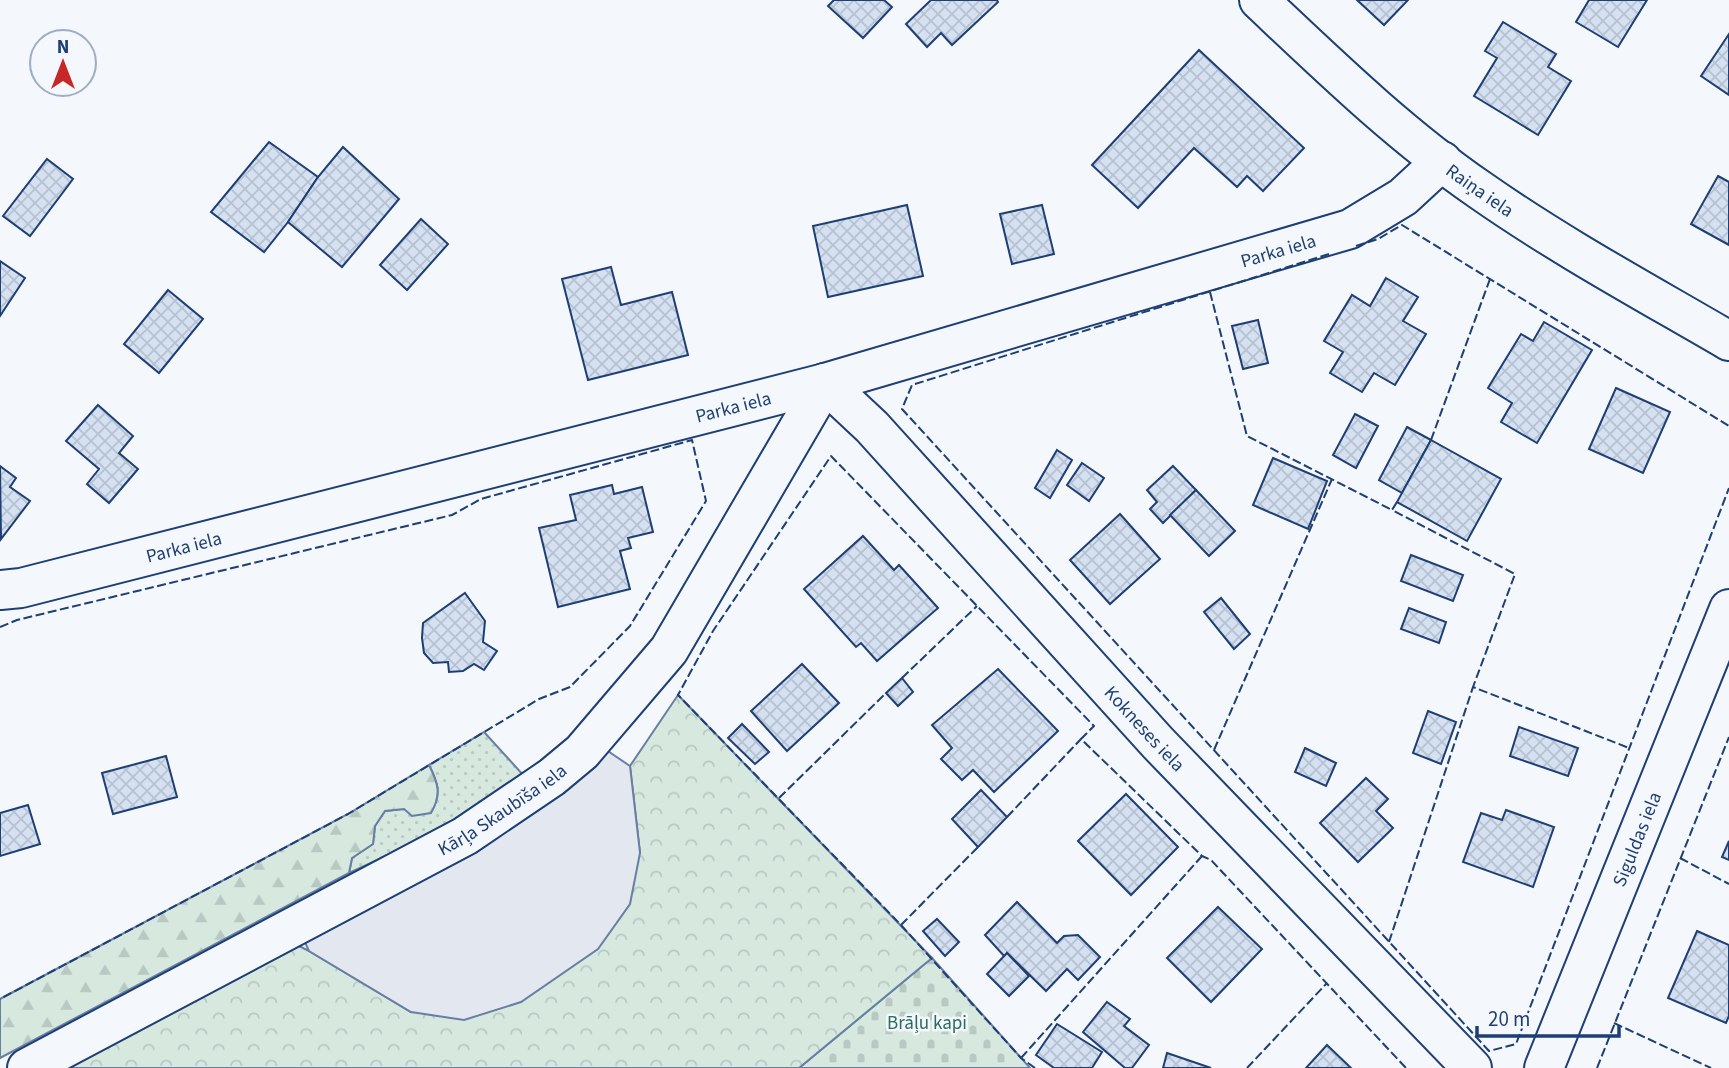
<svg xmlns="http://www.w3.org/2000/svg" width="1729" height="1068" viewBox="0 0 1729 1068" font-family="'Source Sans 3',sans-serif">
  <style>
    .grass { fill: url(#grass-dots); stroke: #687fa3; stroke-width: 2 }
    .forest { fill: url(#forest-firs); stroke: #687fa3; stroke-width: 2 }
    .cemetery { fill: url(#cemetery-stones); stroke: #687fa3; stroke-width: 2 }
    .park { fill: url(#park-crowns); stroke: #687fa3; stroke-width: 2 }
    .parking { fill: #e3e8f0; stroke: #687fa3; stroke-width: 2 }
    .building { fill: url(#building-cross-hatch); stroke: #1d3f73; stroke-width: 2 }
    .lines { fill: none; stroke-linecap: round; stroke-linejoin: round }
    .minor-casing { stroke: #1d3f73; stroke-width: 42 }
    .tertiary-casing { stroke: #1d3f73; stroke-width: 42 }
    .minor { stroke: #f4f7fb; stroke-width: 38 }
    .tertiary { stroke: #f4f7fb; stroke-width: 38 }
    .fence { stroke: #1d3f73; stroke-width: 2; stroke-dasharray: 9 3.5; stroke-linecap: butt }
    .labels { text-anchor: middle; stroke-width: 5; stroke-linejoin: round; paint-order: stroke }
    .street-label { font-size: 19px; fill: #1d3f73; stroke: #f4f7fb }
    .park-label { font-size: 19px; fill: #2c6c60; stroke: #f4f7fb }
  </style>
  <defs>
    <pattern id="grass-dots" width="8" height="8" patternUnits="userSpaceOnUse" patternTransform="scale(1.75)"><rect width="8" height="8" fill="#d7e8df"/><path d="M2 2h.1M6 6h.1" fill="none" stroke="#b8c8c3" stroke-width="1.8" stroke-linecap="round"/></pattern>
    <pattern id="forest-firs" width="22" height="20" patternUnits="userSpaceOnUse" patternTransform="scale(1.75)"><rect width="22" height="20" fill="#d7e8df"/><path d="M5 1l3.5 6h-7zM16 11l3.5 6h-7z" fill="#b8c8c3"/></pattern>
    <pattern id="cemetery-stones" width="16" height="16" patternUnits="userSpaceOnUse" patternTransform="scale(1.75)"><rect width="16" height="16" fill="#d7e8df"/><path d="M2 7V4a2 2 0 0 1 4 0v3zM10 15v-3a2 2 0 0 1 4 0v3z" fill="#b8c8c3"/></pattern>
    <pattern id="park-crowns" width="20" height="18" patternUnits="userSpaceOnUse" patternTransform="scale(1.75)"><rect width="20" height="18" fill="#d7e8df"/><path d="M2 6a3 3 0 1 1 6 0M12 15a3 3 0 1 1 6 0" fill="none" stroke="#b8c8c3"/></pattern>
    <pattern id="building-cross-hatch" width="8" height="8" patternUnits="userSpaceOnUse" patternTransform="scale(1.75)"><rect width="8" height="8" fill="#d5e0f0"/><path d="M0 0l8 8M0 8l8-8" fill="none" stroke="#b6c1d1"/></pattern>
  </defs>
  <rect width="100%" height="100%" fill="#f4f7fb"/>
  <!-- grass -->
  <path class="grass" d="M484,732l41,45c-57,39 -114,68 -176,96l3,-15 21,-14 2,-18 10,-15 19,-2 27,3c11,-18 7,-29 -2,-47z"/>
  <!-- forest -->
  <path class="forest" d="M429,765c9,18 13,29 2,48l-19,3 -8,-7 -19,2 -10,15 -2,18 -21,14 -3,15 -349,185v-59l348,-185z"/>
  <!-- cemetery -->
  <polygon class="cemetery" points="932,958 1030,1068 799,1068"/>
  <!-- park -->
  <polygon class="park" points="678,695 932,958 799,1068 53,1068 289,941 309,951 411,1012 640,853 630,766"/>
  <!-- parking -->
  <polygon class="parking" points="593,741 630,766 640,853 630,904 598,949 521,1002 464,1020 411,1012 309,951 297,925"/>
  <!-- building -->
  <g class="building">
    <polygon points="834,0 884,0 892,7 863,38 828,6"/>
    <polygon points="931,0 997,0 998,2 952,45 941,33 927,47 906,24"/>
    <polygon points="1357,0 1408,0 1384,25"/>
    <polygon points="1589,0 1647,0 1618,47 1576,22"/>
    <polygon points="1503,22 1556,54 1548,67 1571,81 1538,135 1474,96 1497,58 1485,51"/>
    <polygon points="1729,34 1729,95 1701,76"/>
    <polygon points="1199,50 1304,148 1263,191 1247,176 1237,187 1194,148 1138,208 1092,165"/>
    <polygon points="269,142 318,177 288,222 264,252 211,212"/>
    <polygon points="343,147 399,199 342,267 288,222 318,177"/>
    <polygon points="47,159 73,179 30,236 3,216"/>
    <polygon points="1718,176 1729,182 1729,245 1691,224"/>
    <polygon points="907,205 923,276 828,297 813,226"/>
    <polygon points="1042,205 1054,254 1012,264 1000,214"/>
    <polygon points="421,219 448,244 407,290 380,265"/>
    <polygon points="0,261 25,278 0,316"/>
    <polygon points="611,267 621,305 672,292 688,355 588,380 562,279"/>
    <polygon points="1386,278 1418,297 1403,321 1426,334 1395,385 1374,373 1362,392 1330,373 1343,352 1324,341 1352,295 1370,306"/>
    <polygon points="168,290 203,319 159,373 124,344"/>
    <polygon points="1258,320 1268,363 1243,369 1232,326"/>
    <polygon points="1544,322 1592,350 1537,443 1501,422 1512,403 1488,388 1521,334 1533,341"/>
    <polygon points="1616,388 1670,412 1643,473 1589,449"/>
    <polygon points="98,405 133,436 119,453 138,469 109,503 87,484 99,469 66,441"/>
    <polygon points="1355,414 1378,426 1356,468 1333,455"/>
    <polygon points="1407,427 1431,440 1402,493 1379,480"/>
    <polygon points="1431,440 1501,479 1467,541 1397,502"/>
    <polygon points="1057,450 1072,460 1050,498 1035,488"/>
    <polygon points="1273,458 1327,481 1308,529 1253,505"/>
    <polygon points="1082,463 1104,478 1089,501 1067,485"/>
    <polygon points="0,466 16,478 10,487 30,501 1,539"/>
    <polygon points="1173,466 1196,490 1163,523 1150,509 1157,502 1147,490"/>
    <polygon points="612,485 614,494 642,487 653,532 628,538 631,548 620,551 630,589 558,607 539,528 576,520 570,495"/>
    <polygon points="1196,490 1235,531 1209,556 1170,515"/>
    <polygon points="1120,514 1160,559 1110,604 1070,560"/>
    <polygon points="863,536 894,570 899,565 938,608 877,661 861,643 856,647 804,589"/>
    <polygon points="1411,555 1463,575 1453,601 1401,581"/>
    <polygon points="465,593 485,621 483,642 497,651 484,670 474,664 463,671 449,672 448,662 433,663 424,653 422,638 423,623"/>
    <polygon points="1221,598 1250,634 1234,649 1204,612"/>
    <polygon points="1409,608 1446,622 1439,643 1401,629"/>
    <polygon points="802,664 839,703 787,751 751,711"/>
    <polygon points="998,669 1058,731 994,792 973,770 962,780 941,759 952,748 932,725"/>
    <polygon points="902,678 913,692 898,706 886,693"/>
    <polygon points="1428,711 1456,722 1441,764 1413,753"/>
    <polygon points="742,724 769,752 755,764 728,738"/>
    <polygon points="1519,727 1578,748 1568,776 1510,756"/>
    <polygon points="1305,748 1336,763 1326,786 1295,772"/>
    <polygon points="166,756 177,797 113,814 102,773"/>
    <polygon points="1366,778 1388,799 1376,811 1393,828 1358,862 1320,823"/>
    <polygon points="981,790 1007,817 978,847 952,819"/>
    <polygon points="1126,794 1178,847 1131,895 1078,841"/>
    <polygon points="28,805 40,844 0,856 0,813"/>
    <polygon points="1506,810 1554,827 1533,887 1463,862 1481,813 1502,820"/>
    <polygon points="1729,841 1729,860 1722,857"/>
    <polygon points="1017,902 1057,943 1064,936 1078,935 1100,957 1078,980 1067,969 1046,991 1007,953 1005,957 985,935"/>
    <polygon points="1218,907 1262,949 1211,1002 1167,958"/>
    <polygon points="937,919 959,942 945,956 923,931"/>
    <polygon points="1697,931 1729,945 1729,1016 1726,1023 1668,998"/>
    <polygon points="1007,953 1029,976 1009,996 987,974"/>
    <polygon points="1107,1002 1130,1019 1124,1026 1149,1045 1132,1068 1125,1068 1083,1032"/>
    <polygon points="1057,1024 1102,1052 1092,1068 1054,1068 1036,1055"/>
    <polygon points="1327,1045 1351,1068 1306,1068"/>
    <polygon points="1167,1053 1211,1068 1163,1068"/>
  </g>
  <g class="lines">
    <defs>
      <g id="minor">
        <path id="s1" d="M825,383l47,44 286,316 314,325"/>
        <path id="s2" d="M0,590l21,-2 804,-205 525,-154 53,-32 39,-36"/>
        <path id="s3" d="M27,1068l438,-232 87,-59 30,-25 87,-102 156,-267"/>
        <path id="s4" d="M1544,1068l185,-459"/>
      </g>
      <g id="tertiary">
        <path id="s5" d="M1259,0c70,66 141,135 221,190 80,56 165,102 249,151"/>
      </g>
    </defs>
    <!-- minor casing -->
    <use href="#minor" class="minor-casing"/>
    <!-- tertiary casing -->
    <use href="#tertiary" class="tertiary-casing"/>
    <!-- minor -->
    <use href="#minor" class="minor"/>
    <!-- tertiary -->
    <use href="#tertiary" class="tertiary"/>
    <!-- fence -->
    <g class="fence">
      <polyline points="1356,246 1378,239 1402,225 1729,426"/>
      <polyline points="1329,254 912,385 902,409 1489,1051 1516,1044 1729,488"/>
      <polyline points="1210,292 1247,436 1392,510"/>
      <polyline points="1431,440 1490,279"/>
      <polyline points="1397,502 1392,510 1515,574 1473,687 1629,748"/>
      <polyline points="0,627 17,620 452,515 481,499 692,440 706,501 630,626 570,687 539,699 348,814 0,999"/>
      <polyline points="902,678 977,606"/>
      <polyline points="1214,750 1332,479"/>
      <polyline points="779,798 886,693"/>
      <polyline points="1007,817 1081,739"/>
      <polyline points="1680,858 1729,884"/>
      <polyline points="901,925 978,847"/>
      <polyline points="1389,942 1473,687"/>
      <polyline points="1614,1023 1711,1068"/>
      <polyline points="1021,1058 1202,856"/>
      <polyline points="1035,1068 1021,1058 901,925 678,695 713,631 831,456 1094,726 1081,739 1202,856 1211,860 1406,1068"/>
      <polyline points="1247,1068 1327,983"/>
      <polyline points="1597,1068 1729,737"/>
    </g>
  </g>
  <g class="labels">
    <!-- street labels -->
    <g class="street-label">
      <text dy="7" stroke="none"><textPath href="#s5" startOffset="292">Raiņa iela</textPath></text>
      <text dy="7" stroke="none"><textPath href="#s2" startOffset="1323">Parka iela</textPath></text>
      <text dy="7" stroke="none"><textPath href="#s2" startOffset="756">Parka iela</textPath></text>
      <text dy="7" stroke="none"><textPath href="#s2" startOffset="189">Parka iela</textPath></text>
      <text dy="7" stroke="none"><textPath href="#s1" startOffset="471">Kokneses iela</textPath></text>
      <text dy="7" stroke="none"><textPath href="#s3" startOffset="541">Kārļa Skaubīša iela</textPath></text>
      <text dy="7" stroke="none"><textPath href="#s4" startOffset="247">Siguldas iela</textPath></text>
    </g>
    <!-- park labels -->
    <g class="park-label">
      <text x="927" y="1029">Brāļu kapi</text>
    </g>
  </g>
  <!-- north arrow -->
  <g transform="translate(63 63)"><circle r="33" fill="#f4f7fb" stroke="#9eadc5" stroke-width="2"/>
  <path d="M0-5L12 26L0 18L-12 26Z" fill="#c62828"/>
  <text y="-10" font-size="19" font-weight="bold" text-anchor="middle" fill="#1d3f73">N</text>
  </g>
  <!-- scale -->
  <path d="M1477 1026v10h142v-10" fill="none" stroke="#1d3f73" stroke-width="3.5"/>
  <text x="1488" y="1026" font-size="21" fill="#1d3f73" stroke="#f4f7fb" stroke-width="5" paint-order="stroke">20 m</text>
</svg>
